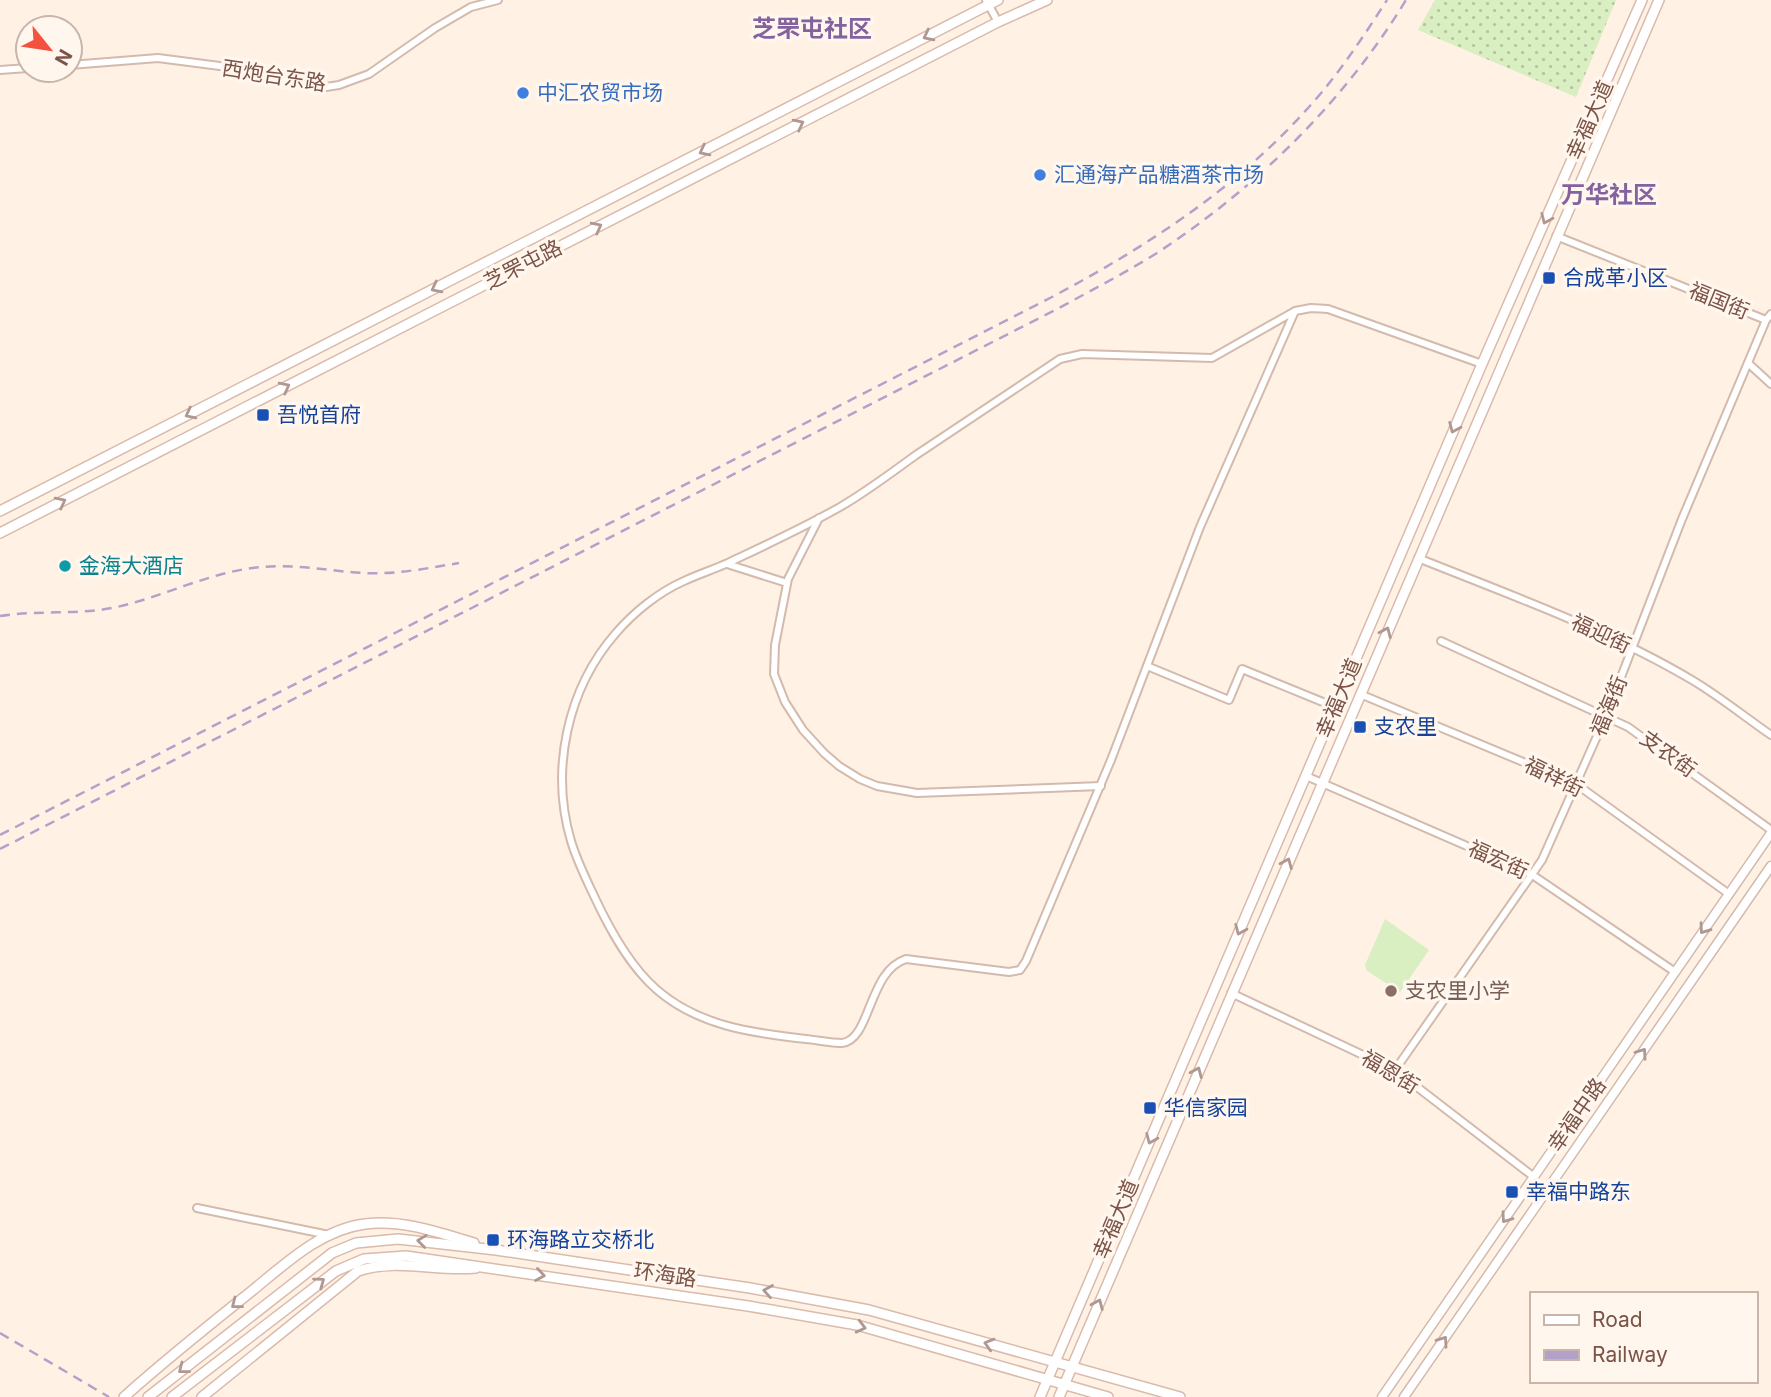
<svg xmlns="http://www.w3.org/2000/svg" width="1771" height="1397" viewBox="0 0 1771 1397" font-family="Inter,'Noto Sans SC',sans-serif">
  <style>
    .grass { fill: url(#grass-dots) }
    .pitch { fill: #d9eec1 }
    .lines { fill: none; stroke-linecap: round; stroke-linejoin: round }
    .minor-casing { stroke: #d4baac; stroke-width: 10 }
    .tertiary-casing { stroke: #d4baac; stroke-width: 11 }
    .secondary-casing { stroke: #dabaab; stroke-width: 12 }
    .minor { stroke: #fff; stroke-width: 6 }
    .tertiary { stroke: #fff; stroke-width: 8 }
    .secondary { stroke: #fff; stroke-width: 9 }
    .rail { stroke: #b3a1ca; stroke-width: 2.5; stroke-dasharray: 10 7; stroke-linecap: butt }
    .oneway { stroke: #b09891 }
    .shop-dot { fill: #3f7fe0; stroke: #fff6ee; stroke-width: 2.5 }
    .transit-dot { fill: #1a4fb4; stroke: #fff6ee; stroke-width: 2.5 }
    .culture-dot { fill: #0f9aa8; stroke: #fff6ee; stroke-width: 2.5 }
    .education-dot { fill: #8d6e63; stroke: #fff6ee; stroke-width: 2.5 }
    .labels { text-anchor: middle; stroke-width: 7; stroke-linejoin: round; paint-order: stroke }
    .street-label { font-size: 21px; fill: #7b5347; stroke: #fff6ee }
    .shop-label { font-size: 21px; fill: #366cbe; stroke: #fff6ee; text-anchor: start }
    .transit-label { font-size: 21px; fill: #164399; stroke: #fff6ee; text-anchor: start }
    .culture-label { font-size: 21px; fill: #0d838f; stroke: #fff6ee; text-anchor: start }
    .education-label { font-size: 21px; fill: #785e54; stroke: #fff6ee; text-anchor: start }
    .quarter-label { font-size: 24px; font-weight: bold; fill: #83629f; stroke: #fff6ee }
  </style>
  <defs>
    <pattern id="grass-dots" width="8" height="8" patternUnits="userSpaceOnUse" patternTransform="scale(1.75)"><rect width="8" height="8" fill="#d9eec1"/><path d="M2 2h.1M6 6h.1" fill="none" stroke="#b5c39f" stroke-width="1.8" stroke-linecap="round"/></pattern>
  </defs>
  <rect width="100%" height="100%" fill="#fff2e5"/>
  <!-- grass -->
  <polygon class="grass" points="1435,0 1616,0 1576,97 1418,30"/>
  <!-- pitch -->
  <polygon class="pitch" points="1385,919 1429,950 1400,992 1367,971 1365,965"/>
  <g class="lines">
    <defs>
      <g id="minor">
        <polyline points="986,0 998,22"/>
        <polyline points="70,65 158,58 235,68 304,84 326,87 339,85 369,74 435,28 471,7 498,0"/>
        <polyline points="0,70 28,68"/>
        <polyline points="1556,236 1766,320"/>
        <path d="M1295,311l-95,216 -89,233 -85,201 -6,9 -11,2 -103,-13c-38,12 -35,81 -64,84 -11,0 -25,-3 -36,-4 -54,-6 -108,-13 -150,-50 -27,-24 -46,-59 -61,-91 -9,-19 -18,-37 -24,-57 -21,-71 -4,-152 45,-208 18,-21 43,-41 68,-52 15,-7 31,-12 46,-19 36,-17 75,-35 110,-55 26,-15 51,-34 76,-52 48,-32 96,-64 144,-96l22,-5 130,4 83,-47 16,-3 17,1 154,55"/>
        <polyline points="1748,363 1771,384"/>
        <polyline points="819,518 788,579 775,645 774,674 785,702 803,730 824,753 839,766 860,779 877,786 917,793 1101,786"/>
        <path d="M1418,558c92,37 188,71 274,122 27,16 53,37 79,55"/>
        <polyline points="727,564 787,583"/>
        <polyline points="1441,641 1628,727 1771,830"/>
        <polyline points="1147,666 1229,700 1242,669 1335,707"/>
        <polyline points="1360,694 1576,784 1729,894"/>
        <polyline points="1306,776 1531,874 1675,972"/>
        <polyline points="1231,993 1395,1070 1534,1177"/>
        <polyline points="1395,1070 1542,860 1606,716 1682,519 1766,320 1771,314"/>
        <polyline points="197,1208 329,1235"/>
      </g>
      <g id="tertiary">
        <polyline points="1382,1397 1771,833"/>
        <polyline points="1404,1397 1771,866"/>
      </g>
      <g id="secondary">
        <polyline points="0,511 998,0"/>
        <polyline points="0,533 998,22 1047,0"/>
        <path d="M124,1397c39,-35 79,-67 119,-99 36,-28 74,-68 122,-74 37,-5 75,9 109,19"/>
        <polyline points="148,1397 332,1253 356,1243 398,1239 496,1250 750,1288 869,1310 1180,1397"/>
        <polyline points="172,1397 336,1271 364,1259 406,1256 748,1306 857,1325 1108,1397"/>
        <path d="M202,1397l156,-126c39,-13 78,1 118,-3"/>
        <polyline points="1040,1397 1482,364 1642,0"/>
        <polyline points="1059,1397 1659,0"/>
      </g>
    </defs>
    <!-- minor casing -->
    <use href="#minor" class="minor-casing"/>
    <!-- tertiary casing -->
    <use href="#tertiary" class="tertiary-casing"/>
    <!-- secondary casing -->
    <use href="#secondary" class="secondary-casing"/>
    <!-- minor -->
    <use href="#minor" class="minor"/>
    <!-- tertiary -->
    <use href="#tertiary" class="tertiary"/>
    <!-- secondary -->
    <use href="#secondary" class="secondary"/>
    <!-- rail -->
    <g class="rail">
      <path d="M0,616c37,-6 75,-1 112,-8 50,-10 98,-37 150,-41 34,-3 67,4 101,6 32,2 65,-5 96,-10"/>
      <path d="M0,835l1052,-538c103,-55 194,-115 270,-205 24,-29 45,-61 65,-92"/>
      <path d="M0,849l1059,-541c33,-18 66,-35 98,-55 99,-65 187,-151 249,-253"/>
      <polyline points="0,1333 109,1397"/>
    </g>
  </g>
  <!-- one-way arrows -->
  <defs><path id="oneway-chevron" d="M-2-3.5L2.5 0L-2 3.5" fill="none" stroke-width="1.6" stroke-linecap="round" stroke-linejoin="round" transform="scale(1.75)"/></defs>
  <g class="oneway">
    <use href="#oneway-chevron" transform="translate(928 36) rotate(153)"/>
    <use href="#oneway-chevron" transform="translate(799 124) rotate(-27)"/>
    <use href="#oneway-chevron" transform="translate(704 151) rotate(153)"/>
    <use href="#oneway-chevron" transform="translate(1546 219) rotate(114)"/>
    <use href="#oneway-chevron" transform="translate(597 227) rotate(-27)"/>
    <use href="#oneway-chevron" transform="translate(436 288) rotate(153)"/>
    <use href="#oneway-chevron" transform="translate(285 387) rotate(-27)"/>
    <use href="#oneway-chevron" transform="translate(190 414) rotate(153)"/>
    <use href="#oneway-chevron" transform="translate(1454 428) rotate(113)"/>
    <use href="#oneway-chevron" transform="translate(61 502) rotate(-27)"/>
    <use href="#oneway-chevron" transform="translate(1386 632) rotate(-67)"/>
    <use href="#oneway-chevron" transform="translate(1287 863) rotate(-67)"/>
    <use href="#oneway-chevron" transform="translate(1704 929) rotate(125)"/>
    <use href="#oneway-chevron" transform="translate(1240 930) rotate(113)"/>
    <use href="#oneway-chevron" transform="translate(1642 1053) rotate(-55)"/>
    <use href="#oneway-chevron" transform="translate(1197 1072) rotate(-67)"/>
    <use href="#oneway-chevron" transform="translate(1151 1139) rotate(113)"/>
    <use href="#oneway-chevron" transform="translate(1506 1218) rotate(125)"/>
    <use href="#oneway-chevron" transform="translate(422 1241) rotate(-173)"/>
    <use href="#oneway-chevron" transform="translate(540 1275) rotate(9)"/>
    <use href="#oneway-chevron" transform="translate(320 1282) rotate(-36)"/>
    <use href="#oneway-chevron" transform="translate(768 1291) rotate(-170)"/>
    <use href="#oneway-chevron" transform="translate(236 1304) rotate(142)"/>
    <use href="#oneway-chevron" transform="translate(1098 1304) rotate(-67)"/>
    <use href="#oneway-chevron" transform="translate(861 1327) rotate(14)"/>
    <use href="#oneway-chevron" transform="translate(1443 1341) rotate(-55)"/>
    <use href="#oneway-chevron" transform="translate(989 1344) rotate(-164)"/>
    <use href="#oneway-chevron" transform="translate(183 1369) rotate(142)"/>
  </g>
  <!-- markers -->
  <g class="shop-dot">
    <circle cx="523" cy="93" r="7"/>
    <circle cx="1040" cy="175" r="7"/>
  </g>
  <g class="transit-dot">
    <rect x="1542" y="271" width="14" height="14" rx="3.5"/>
    <rect x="256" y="408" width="14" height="14" rx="3.5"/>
    <rect x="1353" y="720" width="14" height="14" rx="3.5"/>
    <rect x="1143" y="1101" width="14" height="14" rx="3.5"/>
    <rect x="1505" y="1185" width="14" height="14" rx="3.5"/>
    <rect x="486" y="1233" width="14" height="14" rx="3.5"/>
  </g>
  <circle class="culture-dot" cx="65" cy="566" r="7"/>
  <circle class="education-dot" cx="1391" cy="991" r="7"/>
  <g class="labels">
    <!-- street labels -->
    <g class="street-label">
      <text transform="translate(274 76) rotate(9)" y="7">西炮台东路</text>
      <text transform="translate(1590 120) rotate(-66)" y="7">幸福大道</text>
      <text transform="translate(523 265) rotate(-27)" y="7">芝罘屯路</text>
      <text transform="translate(1719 301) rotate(22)" y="7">福国街</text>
      <text transform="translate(1601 634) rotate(25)" y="7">福迎街</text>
      <text transform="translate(1339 698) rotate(-67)" y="7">幸福大道</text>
      <text transform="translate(1609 706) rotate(-68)" y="7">福海街</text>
      <text transform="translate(1668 754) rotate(36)" y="7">支农街</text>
      <text transform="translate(1554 777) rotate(26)" y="7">福祥街</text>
      <text transform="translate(1498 860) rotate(24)" y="7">福宏街</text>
      <text transform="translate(1390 1072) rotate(31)" y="7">福恩街</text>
      <text transform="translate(1577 1115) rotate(-55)" y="7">幸福中路</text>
      <text transform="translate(1116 1219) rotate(-67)" y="7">幸福大道</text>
      <text transform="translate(665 1275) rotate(8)" y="7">环海路</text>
    </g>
    <!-- shop labels -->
    <g class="shop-label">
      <text x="537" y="100">中汇农贸市场</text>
      <text x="1054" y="182">汇通海产品糖酒茶市场</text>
    </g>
    <!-- transit labels -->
    <g class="transit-label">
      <text x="1563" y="285">合成革小区</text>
      <text x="277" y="422">吾悦首府</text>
      <text x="1374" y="734">支农里</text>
      <text x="1164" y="1115">华信家园</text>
      <text x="1526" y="1199">幸福中路东</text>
      <text x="507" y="1247">环海路立交桥北</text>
    </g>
    <!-- culture labels -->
    <g class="culture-label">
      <text x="79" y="573">金海大酒店</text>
    </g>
    <!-- education labels -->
    <g class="education-label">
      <text x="1405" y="998">支农里小学</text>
    </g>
    <!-- quarter labels -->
    <g class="quarter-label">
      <text x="812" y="37">芝罘屯社区</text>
      <text x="1609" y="203">万华社区</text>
    </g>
  </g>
  <!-- legend -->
  <rect x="1530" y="1292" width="228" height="91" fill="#fff6ee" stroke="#cab5ab" stroke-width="2"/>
  <rect x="1544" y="1315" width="35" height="10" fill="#ffffff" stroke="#cab5ab" stroke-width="2"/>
  <text x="1592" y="1327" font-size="21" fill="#7b5347">Road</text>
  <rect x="1544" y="1350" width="35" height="10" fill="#b3a1ca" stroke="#cab5ab" stroke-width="2"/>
  <text x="1592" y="1362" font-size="21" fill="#7b5347">Railway</text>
  <!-- north arrow -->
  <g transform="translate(49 49) rotate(120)"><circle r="33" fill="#fff6ee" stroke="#cab5ab" stroke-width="2"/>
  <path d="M0-5L12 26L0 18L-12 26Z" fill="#f5513e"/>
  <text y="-10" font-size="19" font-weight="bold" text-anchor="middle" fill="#7b5347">N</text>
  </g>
</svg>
